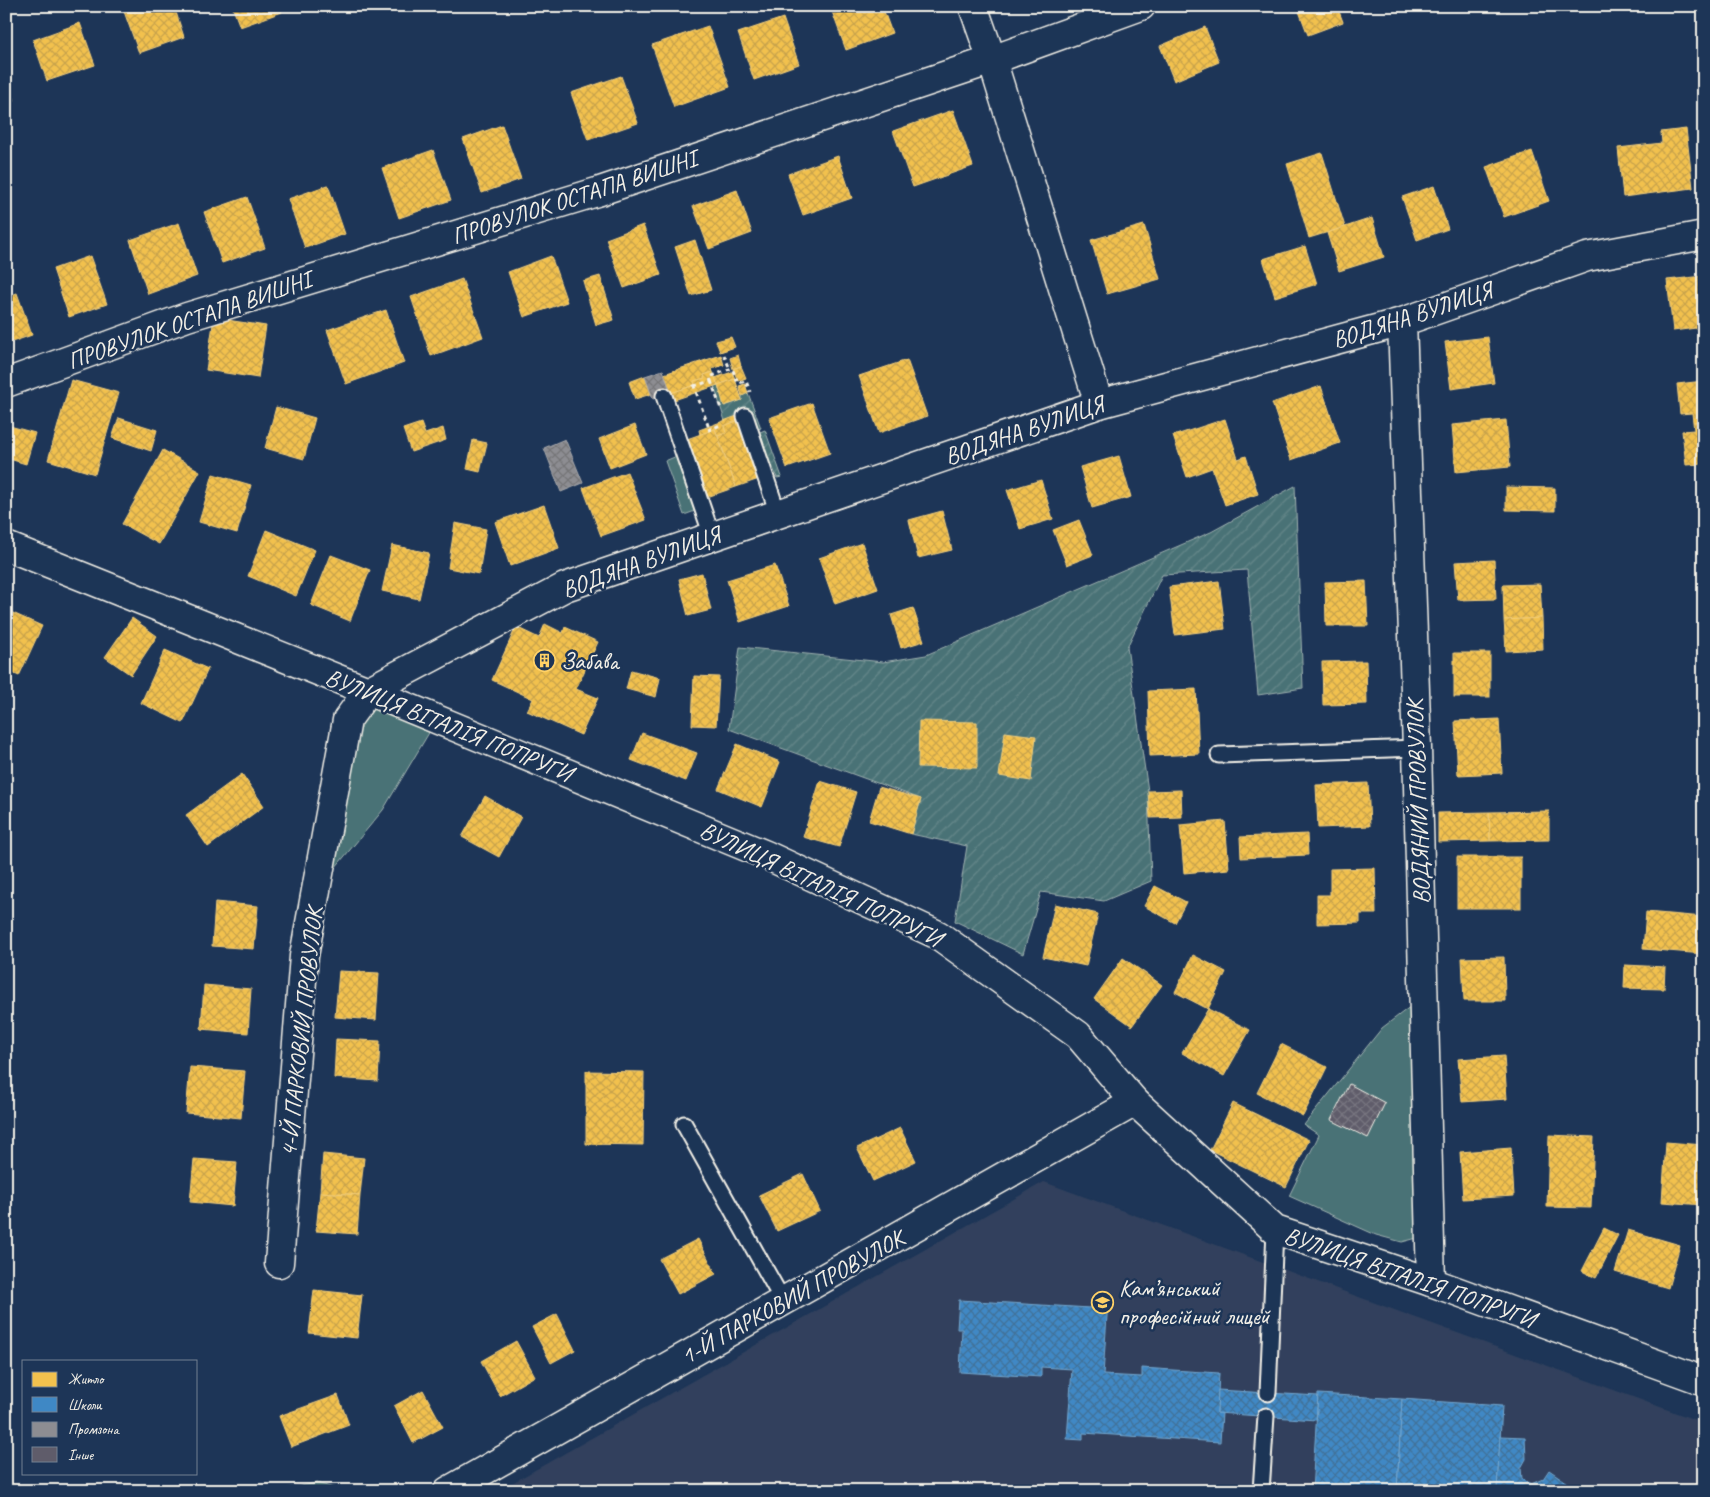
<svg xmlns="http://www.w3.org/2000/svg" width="1710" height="1497" viewBox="0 0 1710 1497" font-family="Caveat,sans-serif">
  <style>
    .built { fill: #31415d }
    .green { fill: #4a7276; stroke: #9fb2af }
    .forest { fill: url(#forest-firs); stroke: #9fb2af }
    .garden { fill: url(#garden-furrows); stroke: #9fb2af }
    .homes { fill: url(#homes-cross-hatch); stroke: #f3cf7c }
    .schools { fill: url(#schools-cross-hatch); stroke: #75a8d0 }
    .industry { fill: url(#industry-cross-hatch); stroke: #acabac }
    .building { fill: url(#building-cross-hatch); stroke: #f4f1e8 }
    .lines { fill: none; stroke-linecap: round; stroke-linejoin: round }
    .lane-casing { stroke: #f4f1e8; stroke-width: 19 }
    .street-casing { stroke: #f4f1e8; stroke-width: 31 }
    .path { stroke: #f4f1e8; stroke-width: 3; stroke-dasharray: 4 4; stroke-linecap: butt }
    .lane { stroke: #1d3557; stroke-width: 15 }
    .street { stroke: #1d3557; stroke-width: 28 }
    .labels { text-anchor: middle; stroke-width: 5; stroke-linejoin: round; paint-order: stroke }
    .street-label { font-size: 24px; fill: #f4f1e8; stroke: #1d3557 }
    .poi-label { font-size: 24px; fill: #f4f1e8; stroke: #1d3557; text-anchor: start }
  </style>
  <defs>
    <pattern id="forest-firs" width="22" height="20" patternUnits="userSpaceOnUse" patternTransform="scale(1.25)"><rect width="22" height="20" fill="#4a7276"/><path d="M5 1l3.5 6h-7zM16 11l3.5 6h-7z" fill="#65878a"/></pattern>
    <pattern id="garden-furrows" width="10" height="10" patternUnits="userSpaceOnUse" patternTransform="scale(1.25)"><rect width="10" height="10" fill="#4a7276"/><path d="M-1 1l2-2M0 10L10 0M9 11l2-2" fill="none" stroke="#65878a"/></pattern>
    <pattern id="homes-cross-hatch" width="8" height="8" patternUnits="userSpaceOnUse" patternTransform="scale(1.25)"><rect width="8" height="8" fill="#f2c14e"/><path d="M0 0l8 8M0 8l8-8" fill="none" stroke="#c8a34c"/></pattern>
    <pattern id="schools-cross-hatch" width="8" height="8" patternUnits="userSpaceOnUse" patternTransform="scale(1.25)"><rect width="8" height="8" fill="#3f88c5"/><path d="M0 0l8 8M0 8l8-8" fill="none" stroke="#427299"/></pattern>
    <pattern id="industry-cross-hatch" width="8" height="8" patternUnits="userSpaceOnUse" patternTransform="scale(1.25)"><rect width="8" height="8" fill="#8d8d92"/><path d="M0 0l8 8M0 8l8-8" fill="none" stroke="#757577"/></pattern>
    <pattern id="building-cross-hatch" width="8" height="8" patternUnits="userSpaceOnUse" patternTransform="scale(1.25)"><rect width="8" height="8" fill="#5f5c6a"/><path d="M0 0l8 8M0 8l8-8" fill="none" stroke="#77747f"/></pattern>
  </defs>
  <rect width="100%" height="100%" fill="#1d3557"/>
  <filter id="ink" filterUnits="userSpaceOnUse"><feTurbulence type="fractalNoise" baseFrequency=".02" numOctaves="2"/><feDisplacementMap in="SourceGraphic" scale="10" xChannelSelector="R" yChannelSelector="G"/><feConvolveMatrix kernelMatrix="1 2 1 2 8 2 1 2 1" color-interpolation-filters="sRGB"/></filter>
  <g filter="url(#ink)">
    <!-- built -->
    <polygon class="built" points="1044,1182 1704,1423 1704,1491 498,1491"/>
    <!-- green -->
    <g class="green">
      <polygon points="677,456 695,511 684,515 665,461"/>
      <polygon points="371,700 433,726 383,810 325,880 356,723"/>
      <polygon points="1415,1003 1421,1237 1402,1242 1376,1235 1289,1196 1319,1135 1304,1125 1382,1028"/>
    </g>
    <!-- forest -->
    <polygon class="forest" points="317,1483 344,1491 274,1491"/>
    <!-- garden -->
    <g class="garden">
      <polygon points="718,385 725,406 742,400 742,396 748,393 761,428 750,432 744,414 725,421 714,386"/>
      <polygon points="765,430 782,477 777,478 772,465 763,468 752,435"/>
      <polygon points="1295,486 1303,688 1258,695 1247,570 1162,575 1127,647 1148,791 1151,881 1104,901 1041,892 1023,954 955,921 967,846 911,834 921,799 729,729 740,647 883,662 926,655 1211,532"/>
    </g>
    <!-- homes -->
    <g class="homes">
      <polygon points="122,6 174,6 184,37 139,53"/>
      <polygon points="232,6 280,6 282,12 240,27"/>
      <polygon points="830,6 882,6 892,33 846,50"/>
      <polygon points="1297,6 1337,6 1343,22 1308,35"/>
      <polygon points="783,18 799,64 754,80 738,33"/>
      <polygon points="80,23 95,65 47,81 33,40"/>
      <polygon points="708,26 730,87 674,107 652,45"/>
      <polygon points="1205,27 1219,62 1174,81 1160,46"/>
      <polygon points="621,76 638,123 588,140 571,93"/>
      <polygon points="6,78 14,101 6,103"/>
      <polygon points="953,110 973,166 913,187 893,131"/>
      <polygon points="502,125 521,179 482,193 463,139"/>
      <polygon points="1686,129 1693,188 1623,197 1618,148 1662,143 1661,132"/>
      <polygon points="433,150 451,200 399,218 382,168"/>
      <polygon points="1532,151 1549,201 1504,217 1486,167"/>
      <polygon points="1322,153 1345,227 1309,238 1287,164"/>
      <polygon points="838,156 852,198 803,215 788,174"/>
      <polygon points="328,185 345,234 305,248 288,199"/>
      <polygon points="1434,186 1448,229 1417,240 1402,197"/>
      <polygon points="737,190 752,233 709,249 693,206"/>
      <polygon points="247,197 265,248 222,263 204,212"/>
      <polygon points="1372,218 1384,257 1339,271 1327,233"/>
      <polygon points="179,223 197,276 148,294 130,240"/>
      <polygon points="643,225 661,275 624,288 606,239"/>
      <polygon points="1144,225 1160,279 1107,294 1091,240"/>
      <polygon points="695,240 711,290 691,296 675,247"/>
      <polygon points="1305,246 1317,284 1275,297 1263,259"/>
      <polygon points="90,256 107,304 69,317 53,269"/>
      <polygon points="551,256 567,302 524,317 508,272"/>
      <polygon points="600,276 614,320 596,325 583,281"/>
      <polygon points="1704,276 1704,327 1673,331 1667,280"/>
      <polygon points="462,279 483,337 431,356 411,297"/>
      <polygon points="17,293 32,335 6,344 6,297"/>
      <polygon points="386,310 404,363 346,384 327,330"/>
      <polygon points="214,318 266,326 258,378 206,370"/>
      <polygon points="731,337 735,347 720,352 716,341"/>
      <polygon points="1488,337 1494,383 1451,389 1445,342"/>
      <polygon points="721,355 724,365 712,369 713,372 704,375 705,378 694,381 695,385 671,393 664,374"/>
      <polygon points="738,355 741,366 733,369 730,358"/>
      <polygon points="907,360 927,416 879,433 859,376"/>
      <polygon points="741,366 746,378 738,381 733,369"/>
      <polygon points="713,372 718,385 674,400 671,393 695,385 694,381 705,378 704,375"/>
      <polygon points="732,372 735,379 718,385 715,378"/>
      <polygon points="645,376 651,394 635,399 629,382"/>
      <polygon points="735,379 742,400 724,406 718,385"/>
      <polygon points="71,380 119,393 95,474 48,460"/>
      <polygon points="1704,381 1704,421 1693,422 1692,413 1680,414 1677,384"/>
      <polygon points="745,384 748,393 742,396 739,386"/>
      <polygon points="1321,386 1340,443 1291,460 1272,403"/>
      <polygon points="812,403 830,453 787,468 769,418"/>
      <polygon points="276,407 315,418 304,459 265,448"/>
      <polygon points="737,416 739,420 724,426 726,433 718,436 715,429 700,435 699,430"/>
      <polygon points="119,418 157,430 151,451 112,438"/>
      <polygon points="742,419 762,478 736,487 718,436 726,433 724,426"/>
      <polygon points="1225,419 1238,459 1246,456 1258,494 1225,505 1212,468 1187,477 1173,436"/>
      <polygon points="1506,420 1510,467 1456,472 1452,425"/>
      <polygon points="1704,421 1704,464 1686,465 1682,431 1694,430 1693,422"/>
      <polygon points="421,423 425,434 443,428 446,440 411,452 403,429"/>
      <polygon points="6,425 35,433 26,464 6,458"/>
      <polygon points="635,425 646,454 610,468 599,439"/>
      <polygon points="715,429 736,487 707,497 687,439"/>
      <polygon points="473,440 487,443 480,472 467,469"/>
      <polygon points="163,450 200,471 159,544 122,524"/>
      <polygon points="1119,456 1131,497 1092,508 1080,467"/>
      <polygon points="627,472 646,520 601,536 583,488"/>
      <polygon points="213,474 251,485 237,533 199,522"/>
      <polygon points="1041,480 1053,519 1020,529 1007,490"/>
      <polygon points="1506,487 1555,488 1555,511 1506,510"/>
      <polygon points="544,505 559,548 510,566 495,522"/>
      <polygon points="942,511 952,550 918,558 909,520"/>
      <polygon points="1079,520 1093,555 1067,565 1053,530"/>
      <polygon points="455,523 486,529 479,574 448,568"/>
      <polygon points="266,530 315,550 296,596 248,576"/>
      <polygon points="862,543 878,589 835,604 819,558"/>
      <polygon points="392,545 429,553 419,599 382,591"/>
      <polygon points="331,555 370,570 350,621 311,605"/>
      <polygon points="1494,560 1496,599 1458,600 1455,562"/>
      <polygon points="775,565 789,606 740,622 727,580"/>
      <polygon points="702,573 711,610 688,616 679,579"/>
      <polygon points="1219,581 1225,629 1175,635 1169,587"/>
      <polygon points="1366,581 1368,626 1326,626 1325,582"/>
      <polygon points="1540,584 1542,618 1504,620 1503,585"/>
      <polygon points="913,608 924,641 901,648 891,615"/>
      <polygon points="6,610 42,626 19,676 6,670"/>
      <polygon points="132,618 157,636 131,675 105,657"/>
      <polygon points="1542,618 1543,649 1506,651 1504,620"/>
      <polygon points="545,624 563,633 565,627 598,642 576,689 598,698 581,735 527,711 533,699 492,680 516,627 539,638"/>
      <polygon points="165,650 208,669 183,723 141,703"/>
      <rect x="1454" y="653" width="36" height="44"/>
      <polygon points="1366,661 1367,704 1323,705 1322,662"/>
      <polygon points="631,670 660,678 656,697 626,689"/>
      <polygon points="694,676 719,677 716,726 692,725"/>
      <rect x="1700" y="686" width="4" height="40"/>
      <polygon points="1196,689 1199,754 1150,756 1148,691"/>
      <polygon points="1499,719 1502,773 1458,775 1455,721"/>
      <polygon points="919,721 977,722 977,768 918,767"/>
      <polygon points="1005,732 1036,736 1031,781 999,776"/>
      <polygon points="642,733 697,753 686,781 631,760"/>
      <polygon points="737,744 780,762 762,807 718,789"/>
      <polygon points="242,774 264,806 208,847 186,815"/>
      <polygon points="820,781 856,792 839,847 803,837"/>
      <polygon points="1368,783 1370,826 1318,828 1316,785"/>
      <polygon points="879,787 921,799 911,834 869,821"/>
      <polygon points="1181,790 1182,817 1150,818 1148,791"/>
      <polygon points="485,796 521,817 499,857 462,837"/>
      <polygon points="1549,811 1549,840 1490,841 1489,812"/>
      <polygon points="1489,812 1490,841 1438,842 1438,813"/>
      <polygon points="1225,821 1229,869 1184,873 1180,825"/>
      <polygon points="1307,834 1308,855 1241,858 1240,837"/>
      <rect x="1457" y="857" width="64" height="51"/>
      <polygon points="1375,868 1376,914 1360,914 1360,923 1317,924 1317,895 1330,895 1330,869"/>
      <polygon points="1155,886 1186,902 1175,923 1144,906"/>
      <polygon points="215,902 258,906 254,949 212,946"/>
      <polygon points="1055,904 1098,914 1086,966 1043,957"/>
      <polygon points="1646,912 1704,917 1704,954 1643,949"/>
      <polygon points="1193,955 1226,972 1208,1009 1175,992"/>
      <polygon points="1504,957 1505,1001 1464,1001 1462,958"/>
      <polygon points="1123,958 1162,985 1132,1026 1094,999"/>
      <polygon points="1625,965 1665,967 1664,989 1624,988"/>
      <polygon points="339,971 379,973 376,1020 335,1017"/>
      <polygon points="204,985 251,989 248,1033 201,1029"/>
      <polygon points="1208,1009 1250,1030 1224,1076 1182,1053"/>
      <polygon points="336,1039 380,1041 378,1081 334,1078"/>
      <polygon points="1281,1044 1327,1067 1303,1116 1257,1093"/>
      <polygon points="1504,1056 1507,1099 1462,1102 1458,1059"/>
      <polygon points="190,1067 245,1071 241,1118 186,1113"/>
      <polygon points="586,1071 644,1072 643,1145 586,1144"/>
      <polygon points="1233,1103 1309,1140 1286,1187 1210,1150"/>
      <polygon points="900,1128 916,1161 873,1181 857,1148"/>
      <polygon points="1549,1135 1594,1137 1591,1208 1547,1207"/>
      <polygon points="1666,1142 1704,1145 1704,1205 1662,1202"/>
      <polygon points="1511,1148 1514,1196 1463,1199 1460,1152"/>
      <polygon points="323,1154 364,1158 360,1195 320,1192"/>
      <polygon points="194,1159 237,1162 233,1206 190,1202"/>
      <polygon points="803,1174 820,1211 777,1231 759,1195"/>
      <polygon points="320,1192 360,1195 357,1234 316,1231"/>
      <polygon points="1604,1228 1618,1235 1596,1278 1582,1271"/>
      <polygon points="1628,1230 1680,1245 1668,1288 1615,1272"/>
      <polygon points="698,1239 716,1274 678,1294 659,1259"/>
      <polygon points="314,1290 362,1295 357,1338 309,1333"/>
      <polygon points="557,1314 575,1350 551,1363 532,1327"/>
      <polygon points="516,1341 535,1376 500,1396 481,1361"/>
      <polygon points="423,1390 443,1427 413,1443 394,1406"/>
      <polygon points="338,1395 349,1425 291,1447 279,1416"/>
    </g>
    <!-- schools -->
    <g class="schools">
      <polygon points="959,1300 1090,1308 1091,1300 1108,1301 1103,1375 1142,1377 1142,1368 1219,1373 1217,1413 1222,1413 1220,1442 1083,1433 1083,1440 1067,1439 1072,1369 1041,1367 1041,1377 960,1372 962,1329 957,1329"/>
      <polygon points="1218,1390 1318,1396 1316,1420 1217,1413"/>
      <polygon points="1318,1394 1402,1399 1397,1491 1312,1491"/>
      <polygon points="1402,1399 1502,1406 1497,1491 1397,1491"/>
      <polygon points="1500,1436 1525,1437 1526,1459 1521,1468 1522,1479 1531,1484 1543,1479 1549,1470 1580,1491 1497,1491"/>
    </g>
    <!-- industry -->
    <g class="industry">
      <polygon points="663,370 671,393 653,399 645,376"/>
      <polygon points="565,439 583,483 561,492 544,448"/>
    </g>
    <!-- building -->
    <polygon class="building" points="1349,1084 1385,1103 1368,1138 1331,1120"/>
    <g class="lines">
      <defs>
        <g id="lane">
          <polyline points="664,396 712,536"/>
          <polyline points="745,416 778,514"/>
          <polyline points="1219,755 1417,748"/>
          <polyline points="684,1124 783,1301"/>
          <polyline points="1268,1393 1275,1230"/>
          <polyline points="1261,1491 1266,1416"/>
        </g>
        <g id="street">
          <polyline points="973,6 992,60 1099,404"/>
          <polyline points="1402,322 1417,748 1431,1282"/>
          <polyline points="6,383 187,317 600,191 992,60 1141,6"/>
          <polyline points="6,546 368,691 766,855 938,935 1078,1035 1135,1102 1275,1230 1431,1282 1704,1381"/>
          <polyline points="279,1263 304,956 347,720 368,691 565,587 1099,404 1402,322 1587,257 1704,235"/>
          <polyline points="448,1491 1135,1102"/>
        </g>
      </defs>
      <!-- lane casing -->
      <use href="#lane" class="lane-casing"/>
      <!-- street casing -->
      <use href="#street" class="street-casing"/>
      <!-- path -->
      <g class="path">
        <polyline points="724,355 730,369"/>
        <polyline points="711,381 721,409"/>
        <polyline points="694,386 711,381 710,377 732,368 738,383 746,381 750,392"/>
        <polyline points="693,387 694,386 710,431"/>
        <polyline points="708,430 723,424"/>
      </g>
      <!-- lane -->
      <use href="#lane" class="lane"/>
      <!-- street -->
      <use href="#street" class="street"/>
    </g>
  </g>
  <!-- icons -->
  <defs>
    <symbol id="building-ring" viewBox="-11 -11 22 22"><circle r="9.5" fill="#1d3557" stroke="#ffd166" stroke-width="1.5"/><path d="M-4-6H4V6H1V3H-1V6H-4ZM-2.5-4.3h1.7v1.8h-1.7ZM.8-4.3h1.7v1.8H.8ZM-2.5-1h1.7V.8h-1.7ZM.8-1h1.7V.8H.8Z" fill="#ffd166"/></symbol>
    <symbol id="university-ring" viewBox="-11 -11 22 22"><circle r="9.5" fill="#1d3557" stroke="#ffd166" stroke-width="1.5"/><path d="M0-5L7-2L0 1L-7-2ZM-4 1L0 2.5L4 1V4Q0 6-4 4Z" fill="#ffd166"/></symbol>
  </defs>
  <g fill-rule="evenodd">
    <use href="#building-ring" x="532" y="648" width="25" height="25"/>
    <use href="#university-ring" x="1090" y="1290" width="25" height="25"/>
  </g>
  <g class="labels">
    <!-- street labels -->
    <g class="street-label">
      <text transform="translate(574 197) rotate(-18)" y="8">ПРОВУЛОК ОСТАПА ВИШНІ</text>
      <text transform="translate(1412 315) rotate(-18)" y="8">ВОДЯНА ВУЛИЦЯ</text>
      <text transform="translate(189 320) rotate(-19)" y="8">ПРОВУЛОК ОСТАПА ВИШНІ</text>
      <text transform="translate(1024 430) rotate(-19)" y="8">ВОДЯНА ВУЛИЦЯ</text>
      <text transform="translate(641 562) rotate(-20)" y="8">ВОДЯНА ВУЛИЦЯ</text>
      <text transform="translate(449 725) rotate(22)" y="8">ВУЛИЦЯ ВІТАЛІЯ ПОПРУГИ</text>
      <text transform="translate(1418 802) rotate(-92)" y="8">ВОДЯНИЙ ПРОВУЛОК</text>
      <text transform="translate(821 884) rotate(25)" y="8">ВУЛИЦЯ ВІТАЛІЯ ПОПРУГИ</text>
      <text transform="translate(301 1032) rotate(-84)" y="8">4-Й ПАРКОВИЙ ПРОВУЛОК</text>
      <text transform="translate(1410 1277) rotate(19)" y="8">ВУЛИЦЯ ВІТАЛІЯ ПОПРУГИ</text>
      <text transform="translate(792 1297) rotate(-29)" y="8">1-Й ПАРКОВИЙ ПРОВУЛОК</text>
    </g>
    <!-- poi labels -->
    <g class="poi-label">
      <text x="561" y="669">Забава</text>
      <text x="1119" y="1296">Кам’янський<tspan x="1119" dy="28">професійний лицей</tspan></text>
    </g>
  </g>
  <!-- margin -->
  <rect width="1710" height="1497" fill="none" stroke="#1d3557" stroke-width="25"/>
  <rect x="12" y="12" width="1685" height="1472" fill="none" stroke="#f4f1e8" stroke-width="2" filter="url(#ink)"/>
  <!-- legend -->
  <rect x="22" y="1360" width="175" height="115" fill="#1d3557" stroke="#738091"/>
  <rect x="32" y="1372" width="25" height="15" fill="#f2c14e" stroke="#738091"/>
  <text x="68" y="1384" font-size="15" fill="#f4f1e8">Житло</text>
  <rect x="32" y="1397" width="25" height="15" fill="#3f88c5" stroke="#738091"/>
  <text x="68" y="1410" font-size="15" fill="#f4f1e8">Школи</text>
  <rect x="32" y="1422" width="25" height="15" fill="#8d8d92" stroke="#738091"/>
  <text x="68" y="1434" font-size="15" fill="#f4f1e8">Промзона</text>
  <rect x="32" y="1447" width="25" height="15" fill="#5f5c6a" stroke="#738091"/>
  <text x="68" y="1460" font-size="15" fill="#f4f1e8">Інше</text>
</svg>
